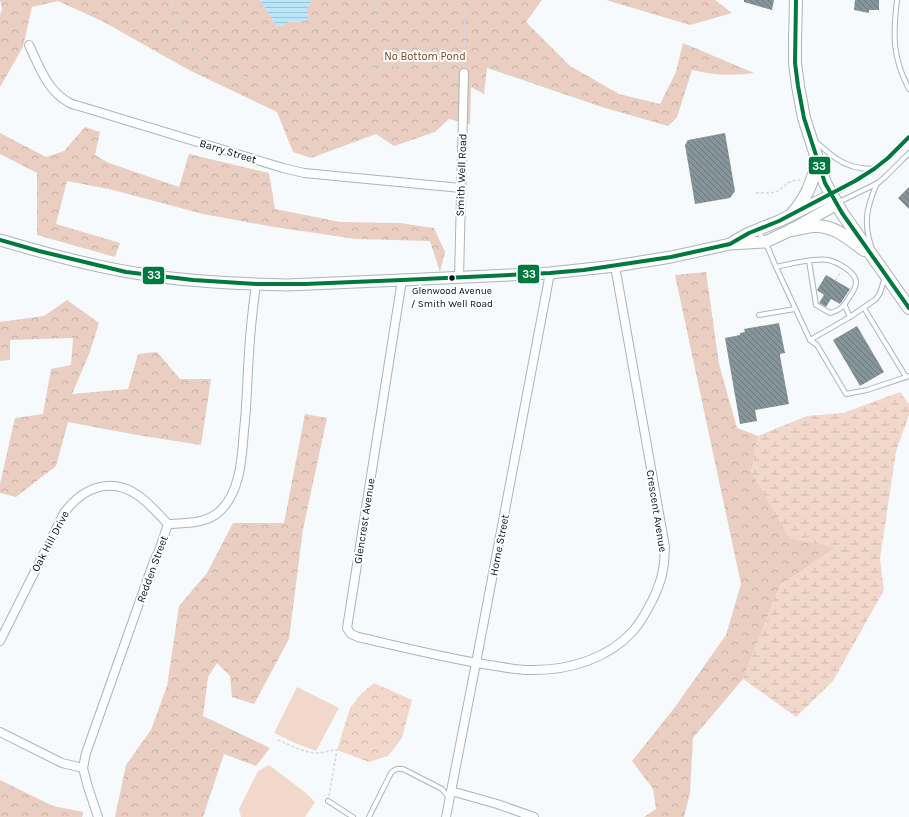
<svg xmlns="http://www.w3.org/2000/svg" width="909" height="817" viewBox="0 0 909 817" font-family="Karla,sans-serif">
  <style>
    .forest { fill: url(#forest-crowns) }
    .wetland { fill: url(#wetland-marsh) }
    .park { fill: url(#park-crowns) }
    .pitch { fill: #f2d8cb }
    .water { fill: url(#water-rules) }
    .building { fill: url(#building-back-hatch) }
    .lines { fill: none; stroke-linecap: round; stroke-linejoin: round }
    .lane-casing { stroke: #abb5b8; stroke-width: 6 }
    .street-casing { stroke: #abb5b8; stroke-width: 10 }
    .secondary-casing { stroke: #abb5b8; stroke-width: 13 }
    .primary-casing { stroke: #abb5b8; stroke-width: 14 }
    .path { stroke: #d7d8d9; stroke-width: 1.5; stroke-dasharray: 3 2; stroke-linecap: butt }
    .lane { stroke: #fefeff; stroke-width: 4 }
    .street { stroke: #fefeff; stroke-width: 8 }
    .secondary { stroke: #fefeff; stroke-width: 11 }
    .primary { stroke: #fefeff; stroke-width: 12 }
    .bus-1-casing { stroke: #fff; stroke-width: 7 }
    .bus-1 { stroke: #00793e; stroke-width: 4 }
    .bus-dot { fill: #041319; stroke: #fff; stroke-width: 1.5 }
    .labels { text-anchor: middle; stroke-width: 4; stroke-linejoin: round; paint-order: stroke }
    .bus-label { font-size: 10px; fill: #041319; stroke: #fff }
    .park-label { font-size: 11px; fill: #80401c; stroke: #fff }
    .street-label { font-size: 11px; fill: #041319; stroke: #fff }
    .line-badge { stroke: #fff; stroke-width: 1.5 }
    .badge-label { font-size: 11px; text-anchor: middle; font-weight: bold; fill: #fff }
  </style>
  <defs>
    <pattern id="forest-crowns" width="20" height="18" patternUnits="userSpaceOnUse"><rect width="20" height="18" fill="#e9cec1"/><path d="M2 6a3 3 0 1 1 6 0M12 15a3 3 0 1 1 6 0" fill="none" stroke="#c6b0a5"/></pattern>
    <pattern id="wetland-marsh" width="20" height="14" patternUnits="userSpaceOnUse"><rect width="20" height="14" fill="#f2d8cb"/><path d="M1 5h8M5 5V1M11 12h8M15 12V8" fill="none" stroke="#ceb8ae"/></pattern>
    <pattern id="park-crowns" width="20" height="18" patternUnits="userSpaceOnUse"><rect width="20" height="18" fill="#f2d8cb"/><path d="M2 6a3 3 0 1 1 6 0M12 15a3 3 0 1 1 6 0" fill="none" stroke="#ceb8ae"/></pattern>
    <pattern id="water-rules" width="6" height="5" patternUnits="userSpaceOnUse"><rect width="6" height="5" fill="#b9e6f8"/><path d="M0 2.5h6" fill="none" stroke="#9dc4d4"/></pattern>
    <pattern id="building-back-hatch" width="6" height="6" patternUnits="userSpaceOnUse"><rect width="6" height="6" fill="#86959a"/><path d="M-1 5l2 2M0 0l6 6M5-1l2 2" fill="none" stroke="#6b787d"/></pattern>
  </defs>
  <rect width="100%" height="100%" fill="#f6fafc"/>
  <!-- forest -->
  <g class="forest">
    <path d="M0,0h260l17,27 12,-5 16,-1 1,-11 5,-7 -1,-3h232l-16,22 44,44 49,28 41,10 16,-32 7,-29 71,30c-20,3 -43,2 -62,-3l-15,47 -9,9 -63,-18 -118,-40 -3,26 -13,-7 -1,37 -21,-5 -14,13 -41,14 -18,-12 -65,24 -18,-6 -16,-40 -88,-42 -87,-49 -44,-20 -26,6 -9,40 -23,40v-72l2,-6z"/>
    <polygon points="606,0 715,0 732,13 690,25"/>
    <polygon points="85,127 100,132 95,155 109,163 179,187 189,154 269,173 275,209 340,222 400,223 434,228 445,252 440,272 430,241 356,239 274,227 203,214 113,190 67,181 56,224 120,243 115,257 37,235 37,173 0,154 0,133 46,157 64,151"/>
    <polygon points="706,272 719,364 737,428 758,436 751,472 836,548 780,585 743,679 693,738 690,793 684,817 644,817 656,809 653,789 632,761 675,707 726,635 741,584 675,275"/>
    <polygon points="67,300 99,323 90,352 72,394 128,389 138,354 157,352 180,379 211,379 201,445 137,435 68,422 56,466 16,497 0,493 0,484 15,418 43,414 51,369 71,365 73,338 10,340 10,360 0,361 0,322 44,316"/>
    <polygon points="305,414 327,418 303,529 289,639 254,704 232,697 230,676 217,663 208,677 203,716 270,748 256,766 224,754 203,817 115,817 126,765 151,730 167,686 179,606 207,573 233,523 284,523"/>
    <polygon points="0,780 53,806 83,812 82,817 0,817"/>
  </g>
  <!-- wetland -->
  <polygon class="wetland" points="900,392 909,404 909,415 896,451 880,559 884,590 833,681 796,717 743,679 780,585 835,548 789,538 751,472 758,436 807,416 843,413"/>
  <!-- park -->
  <polygon class="park" points="374,683 412,700 402,738 388,756 369,762 337,750 350,708 361,694"/>
  <!-- pitch -->
  <g class="pitch">
    <polygon points="297,687 339,708 316,751 295,743 274,733"/>
    <polygon points="269,765 306,793 315,802 305,817 241,817 239,809 258,771"/>
  </g>
  <!-- water -->
  <polygon class="water" points="260,0 310,0 311,3 306,10 309,16 305,21 289,22 277,27"/>
  <!-- building -->
  <g class="building">
    <polygon points="744,0 774,0 772,10 744,2"/>
    <polygon points="855,0 879,0 879,10 869,10 869,13 854,10"/>
    <polygon points="725,133 735,191 730,198 695,204 685,145 688,140"/>
    <polygon points="909,187 909,209 898,198"/>
    <polygon points="826,275 850,289 840,304 831,299 826,307 819,303 824,295 817,290"/>
    <polygon points="779,323 785,353 780,354 780,356 789,404 755,410 757,421 740,424 725,338 740,335 740,333 745,332 744,329"/>
    <polygon points="857,326 884,372 860,386 833,340"/>
  </g>
  <g class="lines">
    <defs>
      <g id="lane">
        <path d="M897,0c-4,34 -5,57 12,89"/>
        <path d="M815,141c7,6 14,13 22,18 10,7 24,10 36,10"/>
        <polyline points="833,194 874,169 888,158 909,137"/>
        <polyline points="839,202 878,183 886,176 909,153"/>
        <polyline points="758,230 768,248 776,267 810,340 850,317 876,299 880,293 885,277"/>
        <path d="M871,246c-8,-25 -4,-39 6,-63"/>
        <path d="M776,267c13,-3 40,-9 52,-7 9,2 28,12 28,22 0,5 -3,10 -6,14 -6,10 -9,14 -20,17l-14,-8 -7,-44"/>
        <polyline points="845,306 850,317"/>
        <polyline points="864,308 906,377"/>
        <polyline points="759,315 795,309"/>
        <polyline points="810,340 817,345 846,394 867,390 909,376"/>
        <polyline points="328,801 353,817"/>
        <path d="M369,817l22,-44c4,-4 6,-5 12,-4l39,20 7,9"/>
      </g>
      <g id="street">
        <path d="M29,45c10,21 18,45 39,57 3,2 7,3 11,4l204,62 21,5 157,15"/>
        <polyline points="459,278 464,73"/>
        <path d="M402,280l-55,348 4,6 7,3c44,10 87,21 131,28 15,2 30,6 45,5 36,0 75,-12 99,-39 9,-10 15,-22 21,-34 4,-9 8,-19 9,-28 2,-7 1,-15 2,-22l-50,-281"/>
        <path d="M168,524c18,-1 38,0 52,-13 21,-20 22,-55 24,-81 3,-25 3,-51 5,-76 1,-23 4,-47 7,-70"/>
        <path d="M0,641l64,-128c19,-26 48,-37 75,-17 11,8 20,19 29,28"/>
        <polyline points="0,732 62,763 83,768"/>
        <polyline points="451,791 497,804 534,817"/>
        <polyline points="98,817 88,787 83,768 86,753 154,561 159,551 168,524"/>
        <polyline points="446,817 476,663 550,273"/>
      </g>
      <g id="secondary">
        <path d="M0,240c48,14 98,28 148,35 45,7 93,9 139,10l115,-5 148,-7 65,-7 56,-9 59,-13 35,-2 26,-12 46,-26"/>
        <polyline points="733,242 749,233 779,221 831,195"/>
      </g>
      <g id="primary">
        <polyline points="796,0 795,40 795,63 798,86 804,118 825,183 842,213 909,308"/>
        <path d="M792,214c16,-18 19,-30 26,-53"/>
        <path d="M791,230c7,-1 14,-3 22,-4 21,-1 35,12 51,24"/>
      </g>
    </defs>
    <!-- lane casing -->
    <use href="#lane" class="lane-casing"/>
    <!-- street casing -->
    <use href="#street" class="street-casing"/>
    <!-- secondary casing -->
    <use href="#secondary" class="secondary-casing"/>
    <!-- primary casing -->
    <use href="#primary" class="primary-casing"/>
    <!-- path -->
    <g class="path">
      <polyline points="170,0 186,37 205,60 223,69 287,93 304,94 321,93 335,88 353,83 365,77 380,59 388,46 387,37 380,19 374,0"/>
      <polyline points="463,0 465,11 464,65"/>
      <path d="M369,72c17,-4 56,-14 71,-6 5,2 10,7 15,11"/>
      <path d="M756,193c6,-1 14,1 19,-1 11,-4 11,-13 26,-12"/>
      <polyline points="836,280 840,273"/>
      <path d="M278,740c12,5 26,13 40,13 6,0 12,-3 19,-3l-8,46"/>
    </g>
    <!-- lane -->
    <use href="#lane" class="lane"/>
    <!-- street -->
    <use href="#street" class="street"/>
    <!-- secondary -->
    <use href="#secondary" class="secondary"/>
    <!-- primary -->
    <use href="#primary" class="primary"/>
    <defs>
      <g id="bus-1">
        <polyline points="796,0 795,63 798,86 804,118 825,183 842,213 909,308"/>
        <polyline points="0,240 39,251 126,272 193,280 256,284 305,284 402,280 550,273 584,270 671,257 730,244 749,233 779,221 855,181 874,169 888,158 909,137"/>
      </g>
    </defs>
    <!-- bus-1 casing -->
    <use href="#bus-1" class="bus-1-casing"/>
    <!-- bus-1 -->
    <use href="#bus-1" class="bus-1"/>
  </g>
  <!-- markers -->
  <circle class="bus-dot" cx="452" cy="278" r="3.5"/>
  <g class="labels">
    <!-- bus labels -->
    <g class="bus-label">
      <text x="452" y="294">Glenwood Avenue<tspan x="452" dy="13">/ Smith Well Road</tspan></text>
    </g>
    <!-- park labels -->
    <g class="park-label">
      <text x="425" y="60">No Bottom Pond</text>
    </g>
    <!-- street labels -->
    <g class="street-label">
      <text transform="translate(228 151) rotate(17)" y="4">Barry Street</text>
      <text transform="translate(461 175) rotate(-88)" y="4">Smith Well Road</text>
      <text transform="translate(657 511) rotate(81)" y="4">Crescent Avenue</text>
      <text transform="translate(364 521) rotate(-81)" y="4">Glencrest Avenue</text>
      <text transform="translate(50 541) rotate(-62)" y="4">Oak Hill Drive</text>
      <text transform="translate(499 545) rotate(-79)" y="4">Horne Street</text>
      <text transform="translate(152 569) rotate(-70)" y="4">Redden Street</text>
    </g>
  </g>
  <g class="line-badge">
    <rect x="808" y="156" width="23" height="19" rx="4" fill="#00793e"/>
    <rect x="517" y="264" width="23" height="20" rx="4" fill="#00793e"/>
    <rect x="142" y="266" width="23" height="19" rx="4" fill="#00793e"/>
  </g>
  <g class="badge-label">
    <text x="819" y="170">33</text>
    <text x="529" y="278">33</text>
    <text x="154" y="279">33</text>
  </g>
</svg>
